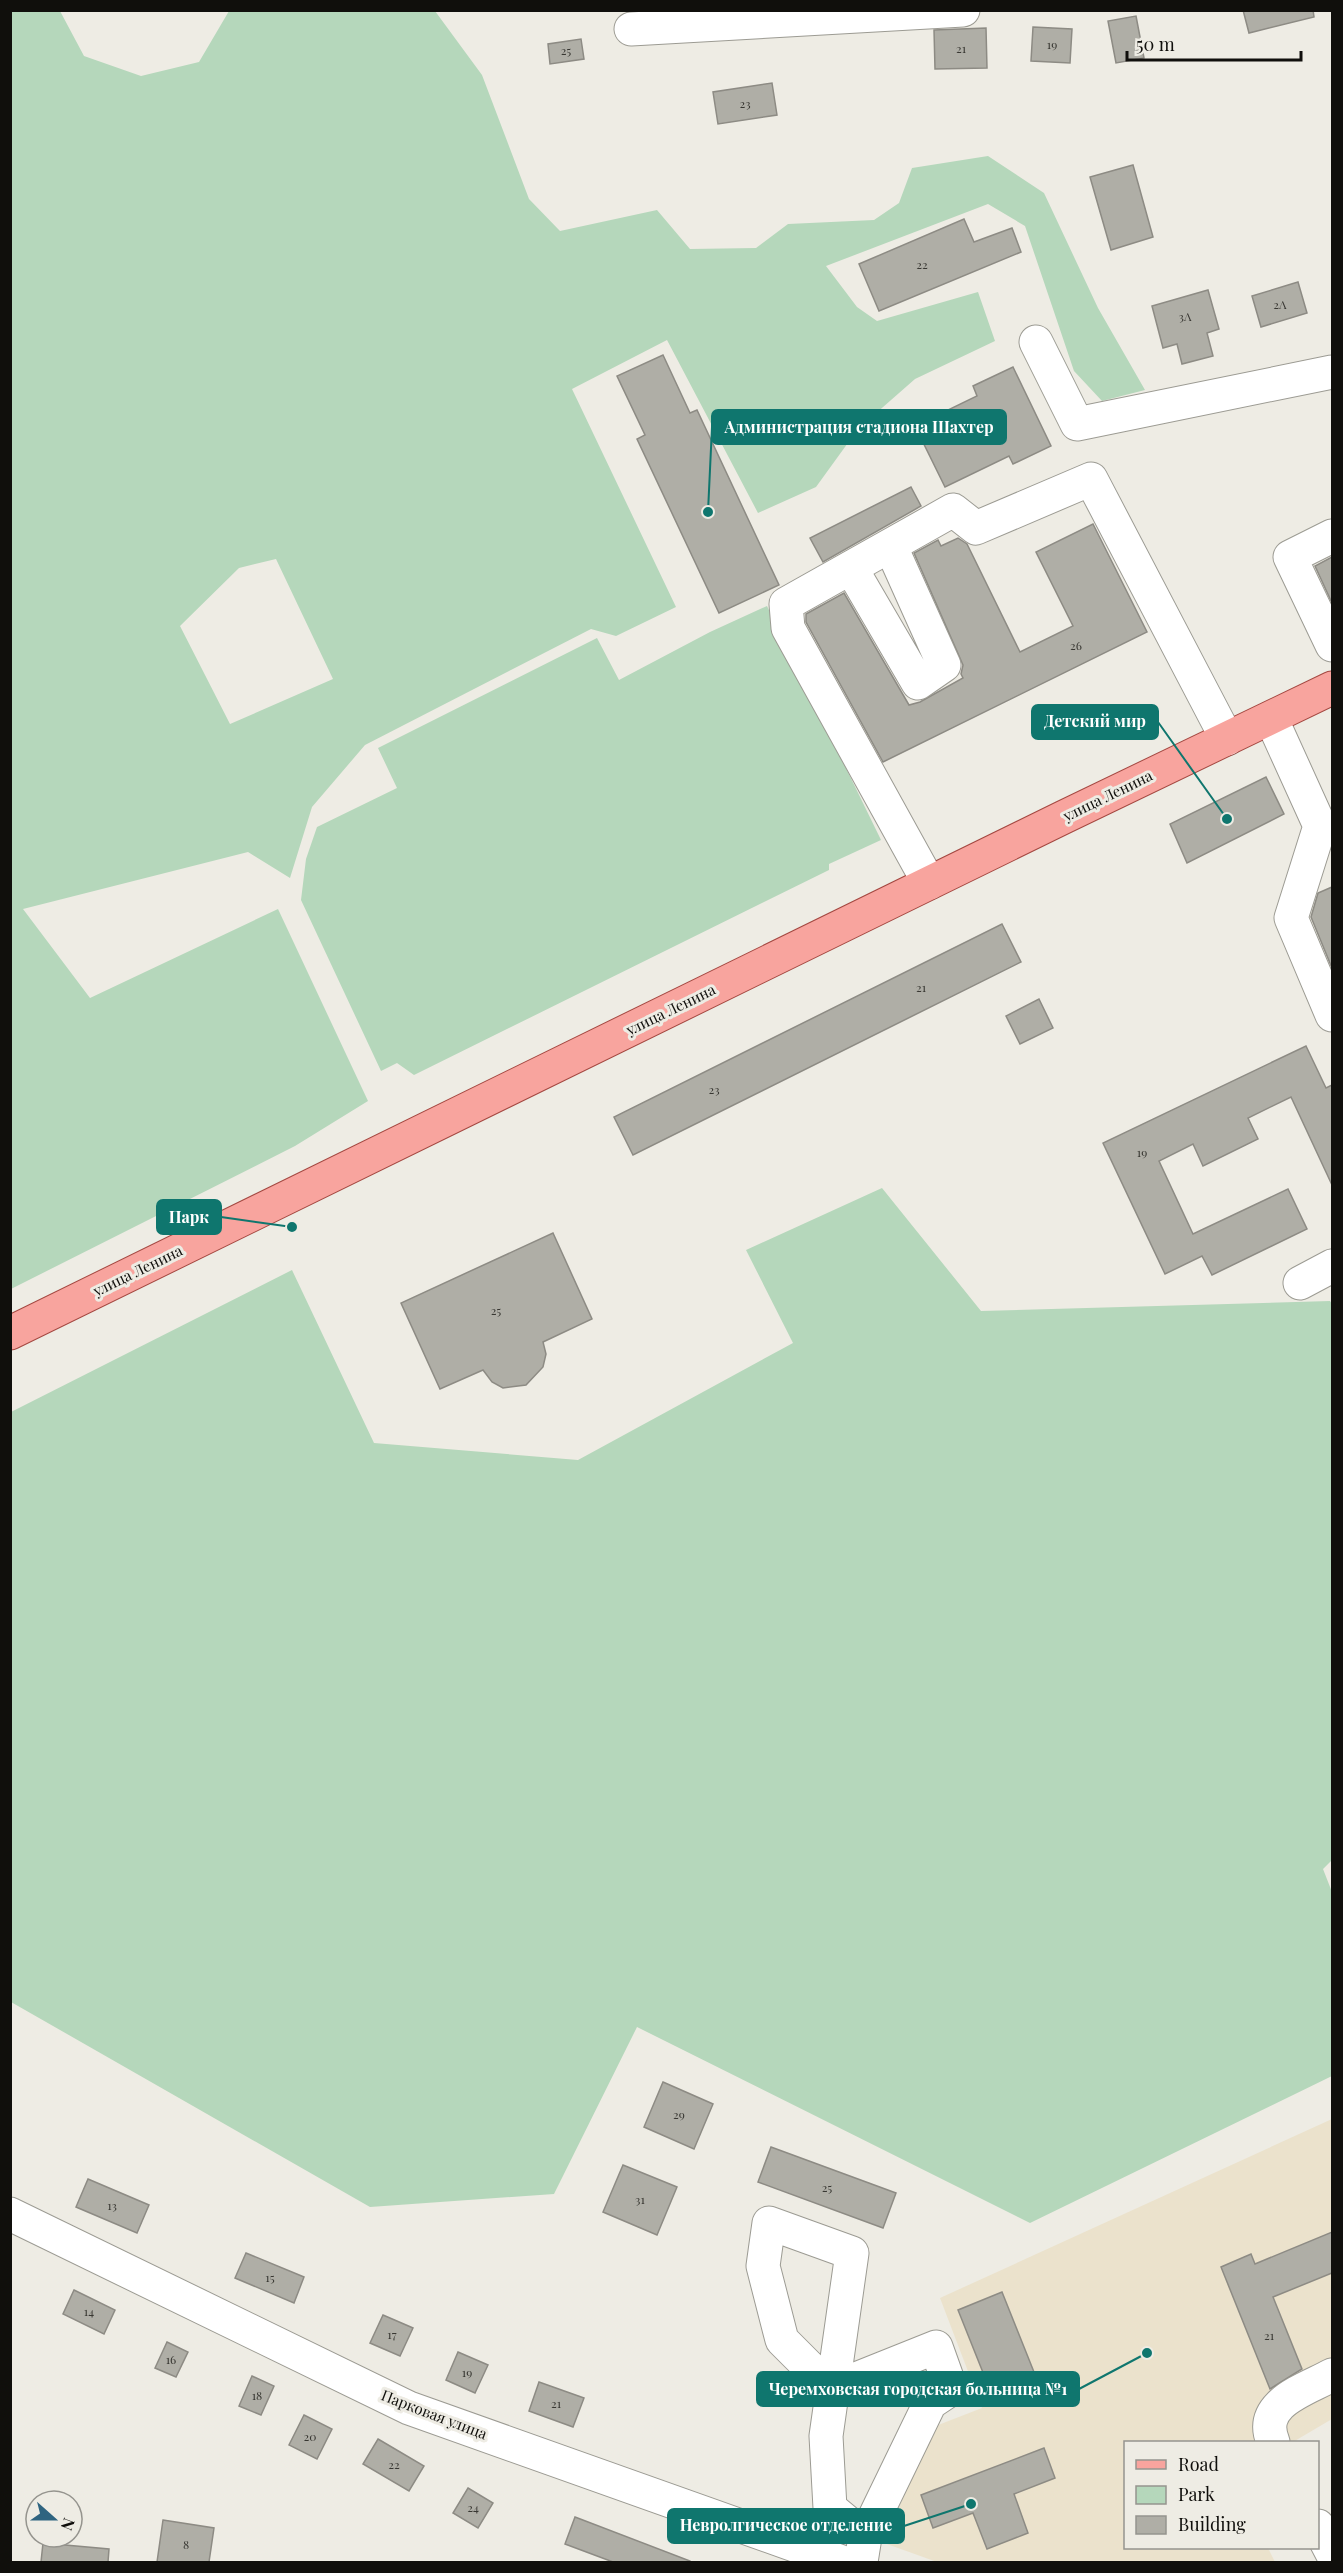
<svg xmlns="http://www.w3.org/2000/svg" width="1343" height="2573" viewBox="0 0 1343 2573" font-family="'Playfair Display',serif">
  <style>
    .medical { fill: #ebe2cc }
    .green { fill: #b5d7bb; fill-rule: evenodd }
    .building { fill: #afaea6; stroke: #8d8b84; stroke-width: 1.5 }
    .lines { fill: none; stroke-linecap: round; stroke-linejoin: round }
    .minor-casing { stroke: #9c9b93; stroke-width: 35 }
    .major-casing { stroke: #a44841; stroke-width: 35 }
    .minor { stroke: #fff; stroke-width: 33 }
    .major { stroke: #f8a49e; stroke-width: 33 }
    .labels { text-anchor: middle; stroke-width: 6; stroke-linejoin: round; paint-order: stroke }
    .number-label { font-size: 12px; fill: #383732 }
    .street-label { font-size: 15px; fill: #100f0c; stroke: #eeece4 }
    .leader { fill: none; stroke: #0f766e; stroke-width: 2 }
    .callout-dot { fill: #0f766e; stroke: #eeece4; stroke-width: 2 }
    .callout { fill: #0f766e; stroke: #0f766e; stroke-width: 2 }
    .callout-label { font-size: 16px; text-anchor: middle; font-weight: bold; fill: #fff }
  </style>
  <rect width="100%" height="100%" fill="#eeece4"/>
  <!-- medical -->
  <polygon class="medical" points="1332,2119 1332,2419 1293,2442 1126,2442 1126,2548 1268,2548 1275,2562 937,2562 884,2543 933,2427 982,2408 940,2298"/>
  <!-- green -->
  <g class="green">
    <path d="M11,10l49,1 24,45 57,20 58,-14 30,-51h206l47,64 47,124 31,32 97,-21 33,39 66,-1 32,-24 86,-4 25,-17 13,-35 76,-12 56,37 54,115 47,82 -43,11 -28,-30 -49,-145 -37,-22 -162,62 31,41 20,14 101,-29 17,49 -80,38 -57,50 -42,58 -58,26 -91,-173 -95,49 104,218 -60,29 -25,-7 -226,116 -53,62 -22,71 -42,-26 -225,57 67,89 188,-89 90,192 -73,45 -284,143zM276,559l57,120 -103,45 -50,-98 59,-58z"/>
    <polygon points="767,606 881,840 829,864 829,870 414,1075 397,1063 381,1071 301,900 306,859 317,827 397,788 378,748 597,638 619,680 710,632"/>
    <polygon points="882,1188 981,1311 1330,1301 1332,1304 1332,1860 1323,1869 1332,1892 1332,2076 1030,2223 637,2027 554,2194 370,2207 11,2002 11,1412 292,1270 374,1443 578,1460 793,1343 746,1250"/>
  </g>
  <!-- building -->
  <g class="building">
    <polygon points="1243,10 1313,10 1314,17 1249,33"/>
    <polygon points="1136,16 1144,58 1116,63 1108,21"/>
    <polygon points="1033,27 1072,29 1070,63 1031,61"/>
    <polygon points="986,28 987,68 935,69 934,30"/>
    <polygon points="581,39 584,59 550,64 548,44"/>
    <polygon points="772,83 777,115 718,124 713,92"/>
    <polygon points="1133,165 1153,237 1111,250 1090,177"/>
    <polygon points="964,219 974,242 1012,228 1021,252 879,311 859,264"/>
    <polygon points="1298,282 1307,313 1261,327 1252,296"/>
    <polygon points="1208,290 1219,329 1207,333 1213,356 1182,364 1177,344 1163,348 1152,306"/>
    <polygon points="663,355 690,413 697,410 779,585 719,613 637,439 645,435 617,376"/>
    <polygon points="1013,367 1051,446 1013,464 1009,456 945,487 915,426 977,396 973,386"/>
    <polygon points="911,487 921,506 823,562 810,538"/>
    <polygon points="1093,524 1147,632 883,762 806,622 806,614 844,593 909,705 920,702 963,678 961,674 963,665 914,553 938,540 941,546 958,538 967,544 1020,652 1073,626 1036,552"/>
    <polygon points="1332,557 1332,603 1315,566"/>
    <polygon points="1266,777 1284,814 1187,863 1170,824"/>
    <polygon points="1332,887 1332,968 1311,917 1318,893"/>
    <polygon points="1002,924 1021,962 633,1155 614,1117"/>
    <polygon points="1039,999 1053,1028 1020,1044 1006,1016"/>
    <polygon points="1306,1046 1326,1088 1332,1085 1332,1185 1291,1097 1248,1118 1258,1139 1203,1166 1193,1144 1159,1161 1193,1234 1288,1189 1307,1229 1212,1275 1202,1256 1165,1274 1103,1143"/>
    <polygon points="553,1233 592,1319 543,1342 546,1354 543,1367 526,1385 503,1388 492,1382 483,1370 440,1389 401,1303"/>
    <polygon points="663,2082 713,2104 694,2149 644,2127"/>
    <polygon points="771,2147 896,2193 883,2228 758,2182"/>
    <polygon points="623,2165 677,2187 657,2235 603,2212"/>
    <polygon points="88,2179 149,2205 137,2233 76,2207"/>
    <polygon points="1332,2232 1332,2273 1273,2297 1302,2369 1270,2389 1221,2267 1251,2254 1255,2264"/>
    <polygon points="246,2253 304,2277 294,2303 235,2278"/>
    <polygon points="74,2290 115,2310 104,2334 63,2314"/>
    <polygon points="1002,2292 1034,2372 990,2390 958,2310"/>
    <polygon points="383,2315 413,2328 400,2356 370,2343"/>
    <polygon points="167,2342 188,2352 176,2377 155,2368"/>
    <polygon points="458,2352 488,2365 475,2393 446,2380"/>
    <polygon points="252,2376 274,2386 261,2415 239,2406"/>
    <polygon points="539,2382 584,2398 573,2427 529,2411"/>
    <polygon points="304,2415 332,2429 317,2459 289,2445"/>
    <polygon points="378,2439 424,2466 409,2491 363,2464"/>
    <polygon points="1044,2448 1055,2478 1014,2494 1028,2533 987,2549 973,2513 933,2528 921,2495"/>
    <polygon points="468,2488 493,2503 478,2528 453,2513"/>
    <polygon points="575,2517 690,2561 690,2562 613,2562 565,2544"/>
    <polygon points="163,2520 214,2528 209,2562 157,2562"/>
    <polygon points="43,2543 109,2549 108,2562 41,2562"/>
  </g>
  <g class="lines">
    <defs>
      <g id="minor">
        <polyline points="631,29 963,10"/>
        <polyline points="1036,342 1077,424 1332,372"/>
        <polyline points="1332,536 1290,557 1332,645"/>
        <polyline points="851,568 918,683 944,665 891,547"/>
        <polyline points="1271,718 1320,826 1291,918 1332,1015"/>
        <polyline points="929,883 788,628 786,604 953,510 976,528 1091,479 1227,739"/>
        <polyline points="1300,1283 1332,1266"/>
        <polyline points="10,2214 409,2408 842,2562"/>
        <path d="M1273,2442c-16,-39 32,-52 59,-67"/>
        <polyline points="1318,2526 1332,2553"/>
        <polyline points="861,2562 865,2537 930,2403 951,2389 936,2347 831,2389 782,2340 763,2266 769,2223 852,2253 826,2436 830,2508 865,2537"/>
      </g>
      <polyline id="major" points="10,1333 1064,817 1332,688"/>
    </defs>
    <!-- minor casing -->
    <use href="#minor" class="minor-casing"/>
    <!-- major casing -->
    <use href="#major" class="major-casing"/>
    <!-- minor -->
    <use href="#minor" class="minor"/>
    <!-- major -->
    <use href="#major" class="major"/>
  </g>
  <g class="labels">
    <!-- number labels -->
    <g class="number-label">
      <text x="1052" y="49">19</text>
      <text x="961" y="53">21</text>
      <text x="566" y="55">25</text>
      <text x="745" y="108">23</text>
      <text x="922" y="269">22</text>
      <text x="1280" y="309">2А</text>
      <text x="1185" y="321">3А</text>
      <text x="1076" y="650">26</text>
      <text x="921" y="992">21</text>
      <text x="714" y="1094">23</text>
      <text x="1142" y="1157">19</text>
      <text x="496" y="1315">25</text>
      <text x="679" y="2119">29</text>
      <text x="827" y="2192">25</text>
      <text x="640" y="2204">31</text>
      <text x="112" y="2210">13</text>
      <text x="270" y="2282">15</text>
      <text x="89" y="2316">14</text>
      <text x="392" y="2339">17</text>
      <text x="1269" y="2340">21</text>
      <text x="171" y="2364">16</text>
      <text x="467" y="2377">19</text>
      <text x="257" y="2400">18</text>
      <text x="556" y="2408">21</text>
      <text x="310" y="2441">20</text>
      <text x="394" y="2469">22</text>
      <text x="473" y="2512">24</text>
      <text x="186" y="2549">8</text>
    </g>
    <!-- street labels -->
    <g class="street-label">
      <text transform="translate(1108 796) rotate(-26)" y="5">улица Ленина</text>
      <text transform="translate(671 1010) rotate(-26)" y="5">улица Ленина</text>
      <text transform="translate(138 1271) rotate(-26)" y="5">улица Ленина</text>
      <text transform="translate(434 2415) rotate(21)" y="5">Парковая улица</text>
    </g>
  </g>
  <!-- callouts -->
  <path class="leader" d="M708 512L712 427M1227 819L1158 722M292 1227L221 1217M1147 2353L1079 2389M971 2504L904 2526"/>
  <g class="callout-dot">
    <circle cx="708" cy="512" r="6"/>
    <circle cx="1227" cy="819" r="6"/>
    <circle cx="292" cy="1227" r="6"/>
    <circle cx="1147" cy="2353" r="6"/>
    <circle cx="971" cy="2504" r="6"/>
  </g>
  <g class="callout">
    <rect x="712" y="410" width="294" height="34" rx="6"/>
    <rect x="1032" y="705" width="126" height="34" rx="6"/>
    <rect x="157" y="1200" width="64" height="34" rx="6"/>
    <rect x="757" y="2372" width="322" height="34" rx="6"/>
    <rect x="668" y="2509" width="236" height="34" rx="6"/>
  </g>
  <g class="callout-label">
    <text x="859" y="433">Администрация стадиона Шахтер</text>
    <text x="1095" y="727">Детский мир</text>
    <text x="189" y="1223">Парк</text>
    <text x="918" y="2395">Черемховская городская больница №1</text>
    <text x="786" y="2531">Невролгическое отделение</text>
  </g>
  <!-- border -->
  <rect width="1343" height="2573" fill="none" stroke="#100f0c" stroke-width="24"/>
  <!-- legend -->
  <rect x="1124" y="2441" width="195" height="108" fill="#eeece4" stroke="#95948e" stroke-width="1.5"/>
  <rect x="1136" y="2460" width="30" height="9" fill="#f8a49e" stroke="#95948e" stroke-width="1.5"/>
  <text x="1178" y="2471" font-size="18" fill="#100f0c">Road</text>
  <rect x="1136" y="2486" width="30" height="18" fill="#b5d7bb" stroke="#95948e" stroke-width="1.5"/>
  <text x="1178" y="2501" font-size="18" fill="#100f0c">Park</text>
  <rect x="1136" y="2516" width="30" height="18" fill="#afaea6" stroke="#95948e" stroke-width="1.5"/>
  <text x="1178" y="2531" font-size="18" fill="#100f0c">Building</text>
  <!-- north arrow -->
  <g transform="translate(54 2519) rotate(111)"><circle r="28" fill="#eeece4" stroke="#95948e" stroke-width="1.5"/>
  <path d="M0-4.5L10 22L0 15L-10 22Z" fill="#2f6480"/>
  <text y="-9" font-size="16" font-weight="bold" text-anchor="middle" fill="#100f0c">N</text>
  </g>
  <!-- scale -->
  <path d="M1127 51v9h174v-9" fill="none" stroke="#100f0c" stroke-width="3"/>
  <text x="1136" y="51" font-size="18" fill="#100f0c" stroke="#eeece4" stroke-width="4.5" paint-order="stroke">50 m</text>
</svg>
